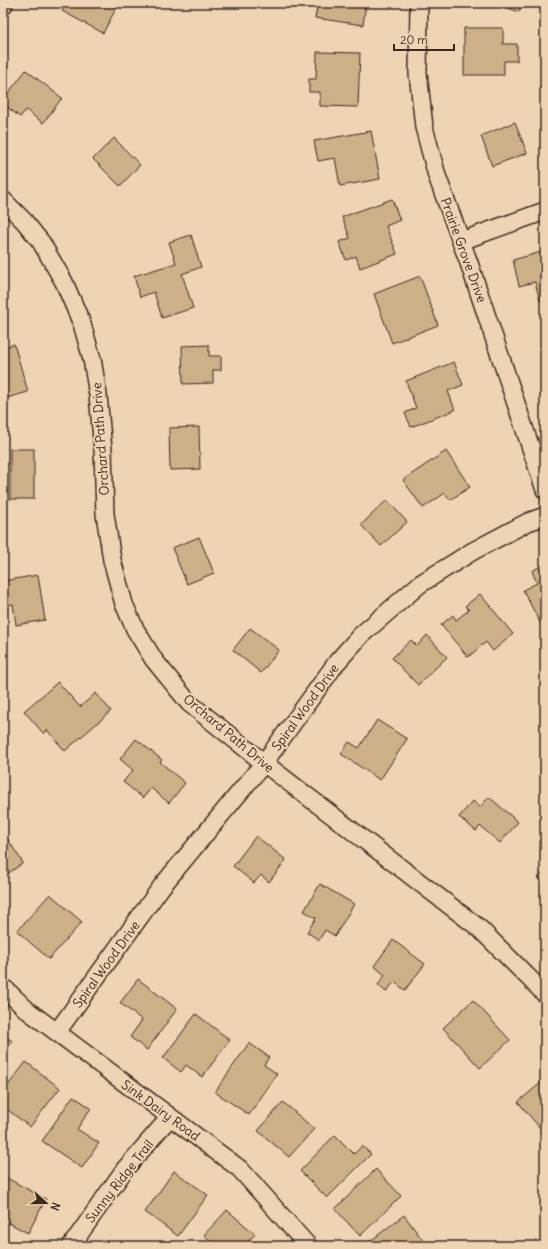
<svg xmlns="http://www.w3.org/2000/svg" width="548" height="1249" viewBox="0 0 548 1249" font-family="Delius,sans-serif">
  <style>
    .building { fill: #ceb088; stroke: #3b2a1e }
    .lines { fill: none; stroke-linecap: round; stroke-linejoin: round }
    .minor-casing { stroke: #3b2a1e; stroke-width: 20 }
    .minor { stroke: #eed4b5; stroke-width: 17 }
    .labels { text-anchor: middle; stroke-width: 4; stroke-linejoin: round; paint-order: stroke }
    .street-label { font-size: 13px; fill: #3b2a1e; stroke: #eed4b5 }
  </style>
  <rect width="100%" height="100%" fill="#eed4b5"/>
  <filter id="ink" filterUnits="userSpaceOnUse"><feTurbulence type="fractalNoise" baseFrequency=".025" numOctaves="2"/><feDisplacementMap in="SourceGraphic" scale="8" xChannelSelector="R" yChannelSelector="G"/><feConvolveMatrix kernelMatrix="1 2 1 2 8 2 1 2 1" color-interpolation-filters="sRGB"/></filter>
  <g filter="url(#ink)">
    <!-- building -->
    <g class="building">
      <polygon points="66,3 119,3 103,33 62,11"/>
      <polygon points="318,3 366,3 363,25 315,18"/>
      <polygon points="495,3 522,3 519,12"/>
      <polygon points="464,28 503,28 503,44 517,44 517,61 504,61 504,75 464,75"/>
      <polygon points="317,52 360,53 358,107 320,106 320,92 309,92 309,79 316,79"/>
      <polygon points="26,70 62,98 43,123 26,110 20,117 3,104 3,100"/>
      <polygon points="515,122 527,153 492,166 481,136"/>
      <polygon points="371,131 380,179 340,186 335,158 318,161 314,141"/>
      <polygon points="114,138 140,165 120,186 93,159"/>
      <polygon points="392,199 400,220 386,226 397,254 360,268 356,256 346,260 339,242 350,238 342,217"/>
      <polygon points="191,235 201,267 182,274 193,308 162,318 154,292 140,297 134,276 176,263 169,242"/>
      <polygon points="545,251 545,300 540,301 535,282 519,286 513,260"/>
      <polygon points="420,276 438,325 392,343 374,294"/>
      <polygon points="14,344 28,392 3,399 3,348"/>
      <polygon points="209,345 209,356 221,356 221,370 213,370 213,383 183,384 182,346"/>
      <polygon points="454,362 463,385 448,391 455,410 411,427 405,413 416,408 406,381"/>
      <polygon points="199,427 200,469 170,470 169,428"/>
      <rect x="10" y="449" width="24" height="50"/>
      <polygon points="446,451 470,487 450,500 445,493 423,508 403,480"/>
      <polygon points="387,500 407,522 381,546 361,525"/>
      <polygon points="199,537 214,573 187,584 172,548"/>
      <polygon points="545,564 545,632 523,590 537,583 532,571"/>
      <polygon points="38,575 45,620 16,625 13,604 3,606 3,581"/>
      <polygon points="480,594 513,634 493,651 486,642 468,657 441,625 453,615 456,620 469,610 465,606"/>
      <polygon points="250,628 279,650 261,673 233,650"/>
      <polygon points="427,635 447,657 418,685 392,658 411,640 417,646"/>
      <polygon points="58,682 80,707 96,693 111,711 65,751 47,730 44,734 24,711"/>
      <polygon points="377,720 407,739 380,780 341,754 349,742 359,748"/>
      <polygon points="136,739 162,760 160,762 185,783 169,803 151,788 143,798 123,782 133,770 120,759"/>
      <polygon points="489,797 518,822 500,843 480,826 476,831 459,817 473,801 480,807"/>
      <polygon points="3,832 23,863 3,877"/>
      <polygon points="256,836 286,860 269,882 261,875 254,883 233,866"/>
      <polygon points="545,870 545,884 538,878"/>
      <polygon points="320,884 354,904 335,936 325,930 319,940 307,932 316,918 304,911"/>
      <polygon points="50,894 82,922 49,959 17,931"/>
      <polygon points="393,940 425,964 405,990 394,982 386,992 378,985 385,975 374,966"/>
      <polygon points="138,979 177,1009 147,1050 130,1037 142,1020 120,1003"/>
      <polygon points="473,1000 510,1040 480,1068 443,1028"/>
      <polygon points="196,1014 230,1040 202,1077 186,1065 181,1072 163,1058"/>
      <polygon points="3,1035 12,1041 3,1056"/>
      <polygon points="249,1043 269,1057 264,1065 277,1074 249,1115 215,1092"/>
      <polygon points="26,1062 60,1088 30,1127 3,1106 3,1092"/>
      <polygon points="542,1082 545,1086 544,1133 518,1102"/>
      <polygon points="73,1096 91,1108 77,1129 99,1143 82,1168 42,1141"/>
      <polygon points="283,1102 314,1129 289,1157 258,1131"/>
      <polygon points="335,1135 354,1154 362,1146 371,1154 327,1198 300,1171"/>
      <polygon points="376,1169 401,1196 360,1236 335,1209"/>
      <polygon points="174,1171 208,1195 178,1236 145,1212"/>
      <polygon points="3,1176 46,1199 28,1233 3,1220"/>
      <polygon points="227,1210 255,1234 244,1246 216,1246 204,1235"/>
      <polygon points="404,1215 427,1246 364,1246"/>
      <polygon points="3,1237 18,1246 3,1246"/>
    </g>
    <g class="lines">
      <defs>
        <g id="minor">
          <polyline points="419,3 418,73 424,127 437,176 469,263 545,490"/>
          <polyline points="3,6 4,3"/>
          <polyline points="3,200 24,221 41,242 64,282 82,324 92,359 98,395 103,450 105,514 112,560 124,604 135,629 154,660 189,703 264,763 479,928 545,994"/>
          <polyline points="461,241 545,211"/>
          <polyline points="3,987 27,1010 240,1169 308,1246"/>
          <polyline points="57,1032 162,886 264,763 337,662 361,635 420,584 473,551 528,522 545,516"/>
          <polyline points="71,1246 125,1169 170,1117"/>
        </g>
      </defs>
      <!-- minor casing -->
      <use href="#minor" class="minor-casing"/>
      <!-- minor -->
      <use href="#minor" class="minor"/>
    </g>
  </g>
  <g class="labels">
    <!-- street labels -->
    <g class="street-label">
      <text transform="translate(464 250) rotate(70)" y="5">Prairie Grove Drive</text>
      <text transform="translate(100 439) rotate(-94)" y="5">Orchard Path Drive</text>
      <text transform="translate(305 707) rotate(-54)" y="5">Spiral Wood Drive</text>
      <text transform="translate(229 733) rotate(40)" y="5">Orchard Path Drive</text>
      <text transform="translate(106 964) rotate(-54)" y="5">Spiral Wood Drive</text>
      <text transform="translate(161 1110) rotate(36)" y="5">Sink Dairy Road</text>
      <text transform="translate(119 1181) rotate(-52)" y="5">Sunny Ridge Trail</text>
    </g>
  </g>
  <!-- margin -->
  <rect width="548" height="1249" fill="none" stroke="#eed4b5" stroke-width="16"/>
  <rect x="8" y="8" width="532" height="1233" fill="none" stroke="#3b2a1e" stroke-width="1.5" filter="url(#ink)"/>
  <!-- north arrow -->
  <g transform="translate(46 1203) rotate(111)" stroke="#eed4b5" stroke-width="3" paint-order="stroke">
  <path d="M0-3L7 15L0 10L-7 15Z" fill="#3b2a1e"/>
  <text y="-6" font-size="11" font-weight="bold" text-anchor="middle" fill="#3b2a1e">N</text>
  </g>
  <!-- scale -->
  <path d="M394 44v6h60v-6" fill="none" stroke="#3b2a1e" stroke-width="2"/>
  <text x="400" y="44" font-size="12" fill="#3b2a1e" stroke="#eed4b5" stroke-width="3" paint-order="stroke">20 m</text>
</svg>
